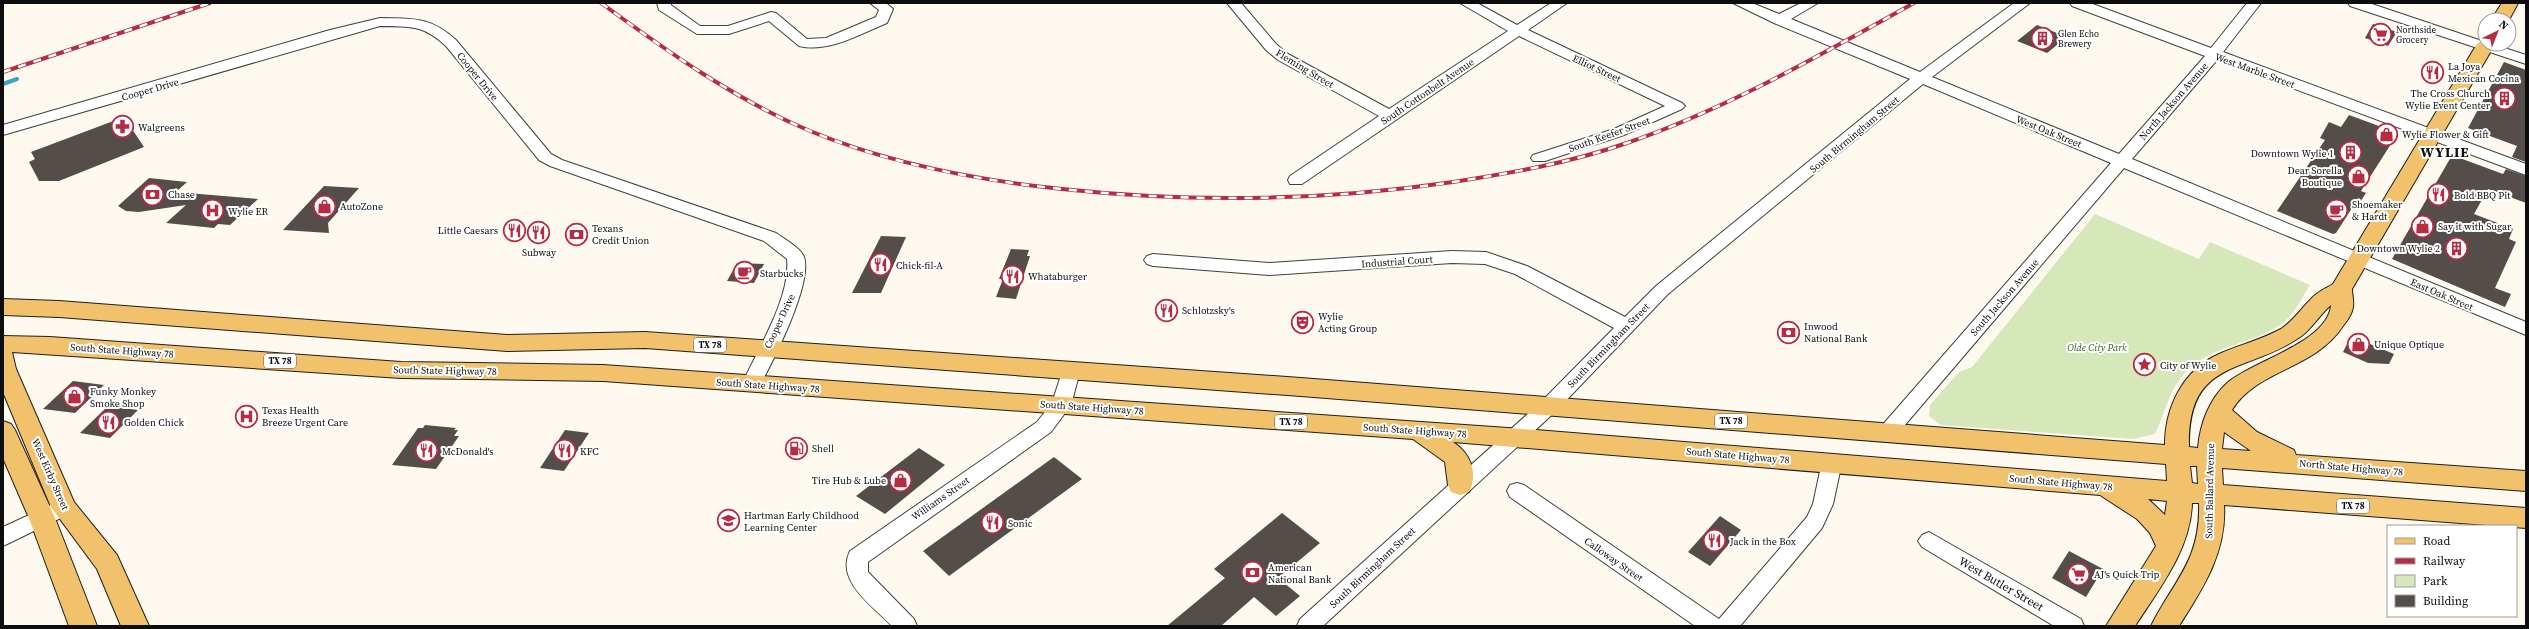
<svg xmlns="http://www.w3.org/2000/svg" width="2529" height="629" viewBox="0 0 2529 629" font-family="'Source Serif 4',serif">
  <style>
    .green { fill: #d6e7ba }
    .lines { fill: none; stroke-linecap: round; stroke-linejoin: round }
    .stream { stroke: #40a0c6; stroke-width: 4 }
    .building { fill: #554d4a }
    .minor-casing { stroke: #404040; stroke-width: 2 }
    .major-casing { stroke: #1e1e1e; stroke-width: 2 }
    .minor { fill: #fff; fill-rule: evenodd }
    .major { fill: #f1c16b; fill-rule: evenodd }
    .rail-casing { stroke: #b62c43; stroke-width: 4 }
    .rail { stroke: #fff; stroke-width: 2.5; stroke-dasharray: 8; stroke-linecap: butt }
    .labels { text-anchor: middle; stroke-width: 4; stroke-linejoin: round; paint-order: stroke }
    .far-poi-label { font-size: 9px; fill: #0d0d0d; stroke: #fff; text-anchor: start }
    .shield { fill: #fff; stroke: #565656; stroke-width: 1 }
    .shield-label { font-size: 9px; font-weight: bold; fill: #0d0d0d }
    .poi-label { font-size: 10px; fill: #0d0d0d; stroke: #fff; text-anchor: start }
    .street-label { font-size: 10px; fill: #0d0d0d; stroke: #fff }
    .park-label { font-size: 10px; font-style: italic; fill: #366221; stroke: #fff }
    .near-street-label { font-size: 12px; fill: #0d0d0d; stroke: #fff }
    .district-label { font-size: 14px; font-weight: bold; letter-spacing: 1px; fill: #0d0d0d; stroke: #fff }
  </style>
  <rect width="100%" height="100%" fill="#fef9ee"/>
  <!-- green -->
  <path class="green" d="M2095,214l104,45 11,-17 100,43c-7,11 -16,29 -26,37 -31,24 -72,21 -100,52 -16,18 -19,40 -29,60l-22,5 -192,-14 -12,-9 1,-11 29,-33 13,-5z"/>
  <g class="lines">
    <!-- stream -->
    <polyline class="stream" points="3,84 17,79"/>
  </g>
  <!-- building -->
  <g class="building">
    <polygon points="2373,24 2397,32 2388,46 2365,38"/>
    <polygon points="2037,25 2067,37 2047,53 2017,41"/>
    <polygon points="2504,62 2526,70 2526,162 2512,157 2517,146 2468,128"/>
    <polygon points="2349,115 2398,133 2361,191 2366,193 2355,210 2352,208 2336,233 2333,234 2277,211 2325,140 2320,138 2329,122 2341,127"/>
    <polygon points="124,117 144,147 59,181 39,181 29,162 35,159 31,152"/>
    <polygon points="2451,157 2457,157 2503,174 2506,169 2526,176 2526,203 2488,189 2474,214 2513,229 2509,239 2516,242 2495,288 2511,294 2505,307 2392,259"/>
    <polygon points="149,178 187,182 176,192 258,199 230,225 218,224 214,228 166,223 186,205 139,212 126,211 118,206"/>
    <polygon points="324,186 359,188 328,223 329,233 283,230"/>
    <polygon points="881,236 906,237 881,293 852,293"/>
    <polygon points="1011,249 1029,250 1027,256 1030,256 1016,299 996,297 1003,279 999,279"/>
    <polygon points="737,263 764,264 754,283 727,281"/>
    <polygon points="2351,336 2394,354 2389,364 2368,363 2343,352"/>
    <polygon points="73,381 104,385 75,413 43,409"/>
    <polygon points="108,406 138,410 110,438 80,433"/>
    <polygon points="425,425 456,428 454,430 458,430 454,436 459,436 436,469 392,465 418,428 423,428"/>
    <polygon points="565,430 589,433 564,471 540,468"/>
    <polygon points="919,448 945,465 885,514 856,496"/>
    <polygon points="1054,457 1082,479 949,576 923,551"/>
    <polygon points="1282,513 1320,543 1278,578 1300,596 1276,616 1254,597 1221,626 1167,626 1225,578 1214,569"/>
    <polygon points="1720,516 1741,530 1710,566 1688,552"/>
    <polygon points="2069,551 2103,569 2086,597 2052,578"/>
  </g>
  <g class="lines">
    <defs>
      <g id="minor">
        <path d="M657,3h14v2l29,21h28l43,-14 5,1 31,26 19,-1 50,-21 3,-7 -9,-7h16l7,6 -6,14c-27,11 -58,30 -88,23l-30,-25 -40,13h-32l-38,-24z"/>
        <polygon points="1227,3 1241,3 1276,44 1288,54 1389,109 1508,31 1460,3 1477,3 1517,25 1551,3 1567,3 1528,30 1682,103 1685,106 1682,109 1624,135 1545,161 1533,161 1531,158 1533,155 1614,129 1665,106 1519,36 1302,184 1290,184 1288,180 1290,176 1379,116 1278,60 1266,50"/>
        <polygon points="1733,3 1752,3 1779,14 1801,3 1818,3 1791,19 1920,72 2014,3 2030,3 1932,77 2119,154 2205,56 2072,6 2070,3 2090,3 2211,48 2247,3 2261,3 2223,52 2526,164 2526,175 2217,60 2132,159 2526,322 2526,335 2124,168 1893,439 1886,441 1879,439 1876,434 1879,429 2111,163 1923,84 1668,294 1556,411 1323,626 1297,626 1300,619 1542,401 1614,328 1515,274 1485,264 1452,263 1269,275 1153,266 1147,264 1144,260 1147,256 1153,254 1269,263 1452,251 1486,252 1527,266 1625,317 1656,286 1910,79 1774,23"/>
        <polygon points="2348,3 2369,3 2485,42 2485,44 2492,44 2526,55 2526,64 2350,6"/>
        <path d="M380,18c33,1 50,-2 76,22l95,114 11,6 214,73c8,6 25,15 28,24 9,27 -32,106 -46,132l-7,2 -7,-2 -2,-5c16,-35 49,-87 45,-125l-23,-18 -214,-75 -11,-6 -93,-114c-24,-22 -35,-19 -66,-20l-377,109v-10l327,-95z"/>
        <path d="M1071,364l7,2 2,5 -9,34 -20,27 -183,130v10l46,47 3,7h-25c-19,-20 -57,-45 -42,-75l187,-129 15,-19 12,-37z"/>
        <polygon points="1832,454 1839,457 1842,462 1833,504 1822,528 1740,626 1695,626 1510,497 1507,491 1510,485 1517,483 1524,485 1719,619 1807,517 1813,504 1822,462 1825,457"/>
        <polygon points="64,499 71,501 74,507 71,513 3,546 3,527"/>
        <polygon points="1929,532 2081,619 2084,626 2054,626 1922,547 1918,541 1922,535"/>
      </g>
      <g id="major">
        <polygon points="2502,3 2518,3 2509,20 2491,20"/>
        <path d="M2485,39v5h10l-143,245c0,6 2,12 1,18 -1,7 -6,14 -10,19 -29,44 -86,43 -111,84l25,22 37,18 2,5 230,16v20l-304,-23 1,17 303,23v20l-302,-23c3,47 -21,83 -45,121h-28c23,-46 50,-66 48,-123h-7c-1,46 -33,86 -57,123h-29l50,-80 -6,-13 -13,-14 -37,-24 -647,-53c17,11 26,31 16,50l-9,3 -9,-3 -3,-7 -3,-23 -32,-23 -810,-58 -202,-3 -389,-26 4,17 58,133 43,53 32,71h-28l-24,-57 -46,-62 -48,-115v-56l47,1 351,25 202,3 933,65 631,51 -1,-17 -865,-68 -656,-48 -138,3 -448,-34 -56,-2v-16l56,2 448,34 138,-3 656,46 864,67c0,-38 18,-75 54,-91 20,-9 42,-14 62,-25 12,-8 20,-20 30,-30 6,-7 14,-10 22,-15l144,-240zM2331,305c-3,38 -80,56 -105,79 -17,16 -26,40 -28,64l-9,-1c-2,-88 55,-73 108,-108 14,-8 22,-24 34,-34zM2224,432l27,19 -29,-2zM2190,466h7l1,18 -6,-1zM2148,499l19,2 -2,14z"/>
        <polygon points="3,421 11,424 15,430 55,518 97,626 69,626 29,518 3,458"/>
      </g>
    </defs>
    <!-- minor casing -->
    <use href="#minor" class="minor-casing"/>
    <!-- major casing -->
    <use href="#major" class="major-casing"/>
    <!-- minor -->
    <use href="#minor" class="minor"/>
    <!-- major -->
    <use href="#major" class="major"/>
    <defs>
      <g id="rail">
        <path d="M601,3c66,48 133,96 209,128 80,33 166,49 252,58 131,14 261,12 391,-7 58,-9 116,-19 171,-38 103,-35 196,-89 290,-141"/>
        <polyline points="3,72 210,3"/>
      </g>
    </defs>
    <!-- rail casing -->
    <use href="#rail" class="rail-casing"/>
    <!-- rail -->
    <use href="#rail" class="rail"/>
  </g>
  <!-- icons -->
  <defs>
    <symbol id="supermarket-ring" viewBox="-11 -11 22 22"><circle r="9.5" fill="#fff" stroke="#b62c43" stroke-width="1.5"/><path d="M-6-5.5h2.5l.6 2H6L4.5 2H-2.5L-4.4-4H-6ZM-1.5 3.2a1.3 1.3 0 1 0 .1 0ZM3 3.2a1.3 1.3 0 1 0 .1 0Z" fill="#b62c43"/></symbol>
    <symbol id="building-ring" viewBox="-11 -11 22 22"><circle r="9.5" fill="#fff" stroke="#b62c43" stroke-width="1.5"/><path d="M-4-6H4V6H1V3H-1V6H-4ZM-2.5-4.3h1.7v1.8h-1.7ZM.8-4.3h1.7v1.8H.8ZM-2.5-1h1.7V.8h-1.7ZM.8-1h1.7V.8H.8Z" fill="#b62c43"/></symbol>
    <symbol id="restaurant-ring" viewBox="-11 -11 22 22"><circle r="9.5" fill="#fff" stroke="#b62c43" stroke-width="1.5"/><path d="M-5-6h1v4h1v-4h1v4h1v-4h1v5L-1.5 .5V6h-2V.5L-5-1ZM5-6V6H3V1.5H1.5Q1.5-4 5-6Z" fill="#b62c43"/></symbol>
    <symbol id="pharmacy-ring" viewBox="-11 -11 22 22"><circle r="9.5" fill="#fff" stroke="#b62c43" stroke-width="1.5"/><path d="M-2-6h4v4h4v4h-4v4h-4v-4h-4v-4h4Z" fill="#b62c43"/></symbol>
    <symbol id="shop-ring" viewBox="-11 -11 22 22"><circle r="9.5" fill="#fff" stroke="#b62c43" stroke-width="1.5"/><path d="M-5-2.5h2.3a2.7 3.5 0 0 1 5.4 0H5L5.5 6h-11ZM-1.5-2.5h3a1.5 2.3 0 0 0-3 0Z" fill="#b62c43"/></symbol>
    <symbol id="bank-ring" viewBox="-11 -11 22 22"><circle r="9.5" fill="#fff" stroke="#b62c43" stroke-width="1.5"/><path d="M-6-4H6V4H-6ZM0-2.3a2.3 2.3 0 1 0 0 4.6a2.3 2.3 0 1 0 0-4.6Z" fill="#b62c43"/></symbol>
    <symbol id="cafe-ring" viewBox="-11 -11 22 22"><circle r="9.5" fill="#fff" stroke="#b62c43" stroke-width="1.5"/><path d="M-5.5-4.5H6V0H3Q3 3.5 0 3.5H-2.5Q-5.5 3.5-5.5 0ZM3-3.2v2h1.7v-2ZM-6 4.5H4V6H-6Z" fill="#b62c43"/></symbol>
    <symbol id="hospital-ring" viewBox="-11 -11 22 22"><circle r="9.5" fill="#fff" stroke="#b62c43" stroke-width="1.5"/><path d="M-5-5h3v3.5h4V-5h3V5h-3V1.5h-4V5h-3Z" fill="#b62c43"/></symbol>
    <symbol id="theatre-ring" viewBox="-11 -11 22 22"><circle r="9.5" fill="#fff" stroke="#b62c43" stroke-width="1.5"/><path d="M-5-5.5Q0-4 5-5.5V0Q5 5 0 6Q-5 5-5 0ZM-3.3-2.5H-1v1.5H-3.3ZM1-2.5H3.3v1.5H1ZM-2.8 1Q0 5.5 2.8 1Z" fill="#b62c43"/></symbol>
    <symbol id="sight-ring" viewBox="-11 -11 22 22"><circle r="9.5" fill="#fff" stroke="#b62c43" stroke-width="1.5"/><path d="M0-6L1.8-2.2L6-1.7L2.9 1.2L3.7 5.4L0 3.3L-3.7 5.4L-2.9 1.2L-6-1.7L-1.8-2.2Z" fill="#b62c43"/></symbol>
    <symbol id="fuel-ring" viewBox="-11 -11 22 22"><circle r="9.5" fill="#fff" stroke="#b62c43" stroke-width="1.5"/><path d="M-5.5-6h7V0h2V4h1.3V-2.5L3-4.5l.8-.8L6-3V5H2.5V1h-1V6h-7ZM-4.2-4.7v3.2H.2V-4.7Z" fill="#b62c43"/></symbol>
    <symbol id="school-ring" viewBox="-11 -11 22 22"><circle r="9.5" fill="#fff" stroke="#b62c43" stroke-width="1.5"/><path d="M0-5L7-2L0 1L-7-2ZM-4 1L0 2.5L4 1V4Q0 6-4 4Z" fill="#b62c43"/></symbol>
  </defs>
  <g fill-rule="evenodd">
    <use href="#supermarket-ring" x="2368" y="22" width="25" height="25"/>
    <use href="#building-ring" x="2030" y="26" width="25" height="25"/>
    <use href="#restaurant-ring" x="2420" y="60" width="25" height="25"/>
    <use href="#building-ring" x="2492" y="86" width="25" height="25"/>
    <use href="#pharmacy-ring" x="110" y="114" width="25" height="25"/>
    <use href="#shop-ring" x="2374" y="122" width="25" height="25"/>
    <use href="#building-ring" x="2338" y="140" width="25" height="25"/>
    <use href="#shop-ring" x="2346" y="164" width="25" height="25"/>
    <use href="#bank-ring" x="140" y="182" width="25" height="25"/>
    <use href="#restaurant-ring" x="2426" y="182" width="25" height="25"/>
    <use href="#shop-ring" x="312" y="194" width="25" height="25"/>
    <use href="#cafe-ring" x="2324" y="198" width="25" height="25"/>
    <use href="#hospital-ring" x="200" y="198" width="25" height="25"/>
    <use href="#shop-ring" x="2410" y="214" width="25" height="25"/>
    <use href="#restaurant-ring" x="502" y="218" width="25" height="25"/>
    <use href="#restaurant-ring" x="526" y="220" width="25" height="25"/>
    <use href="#bank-ring" x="564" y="222" width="25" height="25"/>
    <use href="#building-ring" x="2444" y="236" width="25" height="25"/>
    <use href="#restaurant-ring" x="868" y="252" width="25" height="25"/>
    <use href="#cafe-ring" x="732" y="260" width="25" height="25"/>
    <use href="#restaurant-ring" x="1000" y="264" width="25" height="25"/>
    <use href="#restaurant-ring" x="1154" y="298" width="25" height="25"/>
    <use href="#theatre-ring" x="1290" y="310" width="25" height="25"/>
    <use href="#bank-ring" x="1776" y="320" width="25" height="25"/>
    <use href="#shop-ring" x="2346" y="332" width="25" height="25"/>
    <use href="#sight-ring" x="2132" y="352" width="25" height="25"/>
    <use href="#shop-ring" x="62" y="384" width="25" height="25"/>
    <use href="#hospital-ring" x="234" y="404" width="25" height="25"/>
    <use href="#restaurant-ring" x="96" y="410" width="25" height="25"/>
    <use href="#fuel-ring" x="784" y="436" width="25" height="25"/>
    <use href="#restaurant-ring" x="414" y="438" width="25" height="25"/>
    <use href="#restaurant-ring" x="552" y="438" width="25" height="25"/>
    <use href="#shop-ring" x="888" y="468" width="25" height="25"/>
    <use href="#school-ring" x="716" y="508" width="25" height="25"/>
    <use href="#restaurant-ring" x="980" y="510" width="25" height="25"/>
    <use href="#restaurant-ring" x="1702" y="528" width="25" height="25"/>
    <use href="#bank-ring" x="1240" y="560" width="25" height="25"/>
    <use href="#supermarket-ring" x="2066" y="562" width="25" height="25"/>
  </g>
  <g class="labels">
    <!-- far-poi labels -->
    <g class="far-poi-label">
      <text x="2396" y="33">Northside<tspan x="2396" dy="10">Grocery</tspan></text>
      <text x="2058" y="37">Glen Echo<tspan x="2058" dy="10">Brewery</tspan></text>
    </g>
    <!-- shield labels -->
    <g class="shield">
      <rect x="694" y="338" width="32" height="14" rx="3"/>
      <rect x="264" y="354" width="32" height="14" rx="3"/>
      <rect x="1715" y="414" width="32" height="14" rx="3"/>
      <rect x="1275" y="415" width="32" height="14" rx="3"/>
      <rect x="2337" y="499" width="32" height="14" rx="3"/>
    </g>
    <g class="shield-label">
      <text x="710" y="348">TX 78</text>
      <text x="280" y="364">TX 78</text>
      <text x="1731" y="424">TX 78</text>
      <text x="1291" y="425">TX 78</text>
      <text x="2353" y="509">TX 78</text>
    </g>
    <!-- poi labels -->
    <g class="poi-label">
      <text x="2448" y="70">La Joya<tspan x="2448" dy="12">Mexican Cocina</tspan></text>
      <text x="2490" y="97" text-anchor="end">The Cross Church<tspan x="2490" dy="12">Wylie Event Center</tspan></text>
      <text x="138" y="131">Walgreens</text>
      <text x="2402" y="138">Wylie Flower &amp; Gift</text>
      <text x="2334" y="157" text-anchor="end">Downtown Wylie 1</text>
      <text x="2342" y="174" text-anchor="end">Dear Sorella<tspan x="2342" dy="12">Boutique</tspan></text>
      <text x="168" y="198">Chase</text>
      <text x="2454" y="199">Bold BBQ Pit</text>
      <text x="2352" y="208">Shoemaker<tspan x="2352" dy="12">&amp; Hardt</tspan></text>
      <text x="340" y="210">AutoZone</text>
      <text x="228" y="215">Wylie ER</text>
      <text x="2438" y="230">Say it with Sugar</text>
      <text x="592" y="232">Texans<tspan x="592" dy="12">Credit Union</tspan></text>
      <text x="498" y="234" text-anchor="end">Little Caesars</text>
      <text x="2440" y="252" text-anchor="end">Downtown Wylie 2</text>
      <text x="539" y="256" text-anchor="middle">Subway</text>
      <text x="896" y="269">Chick-fil-A</text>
      <text x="760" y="277">Starbucks</text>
      <text x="1028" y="280">Whataburger</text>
      <text x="1182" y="314">Schlotzsky's</text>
      <text x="1318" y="320">Wylie<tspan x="1318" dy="12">Acting Group</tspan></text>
      <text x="1804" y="330">Inwood<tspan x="1804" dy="12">National Bank</tspan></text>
      <text x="2374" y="348">Unique Optique</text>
      <text x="2160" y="369">City of Wylie</text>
      <text x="90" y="395">Funky Monkey<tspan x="90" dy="12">Smoke Shop</tspan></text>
      <text x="262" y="414">Texas Health<tspan x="262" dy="12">Breeze Urgent Care</tspan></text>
      <text x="124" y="426">Golden Chick</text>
      <text x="812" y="452">Shell</text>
      <text x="442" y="455">McDonald's</text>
      <text x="580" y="455">KFC</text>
      <text x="886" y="484" text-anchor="end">Tire Hub &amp; Lube</text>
      <text x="744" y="519">Hartman Early Childhood<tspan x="744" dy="12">Learning Center</tspan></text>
      <text x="1008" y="527">Sonic</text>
      <text x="1730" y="545">Jack in the Box</text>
      <text x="1268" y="571">American<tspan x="1268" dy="12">National Bank</tspan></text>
      <text x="2094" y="578">AJ's Quick Trip</text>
    </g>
    <!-- street labels -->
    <g class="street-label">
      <text transform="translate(1305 68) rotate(31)" y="4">Fleming Street</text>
      <text transform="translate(1597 68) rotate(25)" y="4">Elliot Street</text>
      <text transform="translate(2255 70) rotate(20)" y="4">West Marble Street</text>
      <text transform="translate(478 76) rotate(51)" y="4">Cooper Drive</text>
      <text transform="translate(150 89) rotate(-16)" y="4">Cooper Drive</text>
      <text transform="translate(1427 91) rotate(-34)" y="4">South Cottonbelt Avenue</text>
      <text transform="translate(2173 101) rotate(-49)" y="4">North Jackson Avenue</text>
      <text transform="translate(2049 131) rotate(22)" y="4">West Oak Street</text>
      <text transform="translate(1609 134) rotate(-20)" y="4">South Keefer Street</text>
      <text transform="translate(1854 134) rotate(-40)" y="4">South Birmingham Street</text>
      <text transform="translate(1397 261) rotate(-4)" y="4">Industrial Court</text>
      <text transform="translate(2442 294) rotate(23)" y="4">East Oak Street</text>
      <text transform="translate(2004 297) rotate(-49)" y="4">South Jackson Avenue</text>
      <text transform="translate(779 321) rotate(-65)" y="4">Cooper Drive</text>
      <text transform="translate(1608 345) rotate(-46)" y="4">South Birmingham Street</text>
      <text transform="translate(122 350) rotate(4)" y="4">South State Highway 78</text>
      <text transform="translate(445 370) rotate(1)" y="4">South State Highway 78</text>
      <text transform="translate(768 385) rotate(4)" y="4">South State Highway 78</text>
      <text transform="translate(1092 407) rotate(4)" y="4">South State Highway 78</text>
      <text transform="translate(1415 430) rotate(4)" y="4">South State Highway 78</text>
      <text transform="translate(1738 455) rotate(5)" y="4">South State Highway 78</text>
      <text transform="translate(2351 467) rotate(5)" y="4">North State Highway 78</text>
      <text transform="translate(51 474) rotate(66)" y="4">West Kirby Street</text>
      <text transform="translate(2061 482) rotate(5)" y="4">South State Highway 78</text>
      <text transform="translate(2209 491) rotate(-89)" y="4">South Ballard Avenue</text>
      <text transform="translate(940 498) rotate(-35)" y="4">Williams Street</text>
      <text transform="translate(1614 559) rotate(35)" y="4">Calloway Street</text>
      <text transform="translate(1372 567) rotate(-43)" y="4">South Birmingham Street</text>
    </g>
    <!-- park labels -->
    <g class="park-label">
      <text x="2097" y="351">Olde City Park</text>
    </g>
    <!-- near-street labels -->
    <g class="near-street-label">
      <text transform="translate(2001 584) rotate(30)" y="4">West Butler Street</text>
    </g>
    <!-- district labels -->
    <g class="district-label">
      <text x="2445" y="157">WYLIE</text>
    </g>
  </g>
  <!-- border -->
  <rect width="2529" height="629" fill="none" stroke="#0d0d0d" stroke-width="8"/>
  <!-- legend -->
  <rect x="2387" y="525" width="130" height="92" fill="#ffffff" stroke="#9e9e9e"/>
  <rect x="2395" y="538" width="20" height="6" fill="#f1c16b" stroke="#9e9e9e"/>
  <text x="2423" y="545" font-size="12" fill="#0d0d0d">Road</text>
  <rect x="2395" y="558" width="20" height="6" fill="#b62c43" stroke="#9e9e9e"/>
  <text x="2423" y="565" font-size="12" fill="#0d0d0d">Railway</text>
  <rect x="2395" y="575" width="20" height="12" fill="#d6e7ba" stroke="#9e9e9e"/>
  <text x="2423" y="585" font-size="12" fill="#0d0d0d">Park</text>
  <rect x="2395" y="595" width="20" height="12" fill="#554d4a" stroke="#9e9e9e"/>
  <text x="2423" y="605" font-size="12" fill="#0d0d0d">Building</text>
  <!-- north arrow -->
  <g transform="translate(2497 32) rotate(43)"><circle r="19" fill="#ffffff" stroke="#9e9e9e"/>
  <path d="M0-3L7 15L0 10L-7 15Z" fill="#b62c43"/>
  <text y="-6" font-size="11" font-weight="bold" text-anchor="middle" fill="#0d0d0d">N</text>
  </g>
</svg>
